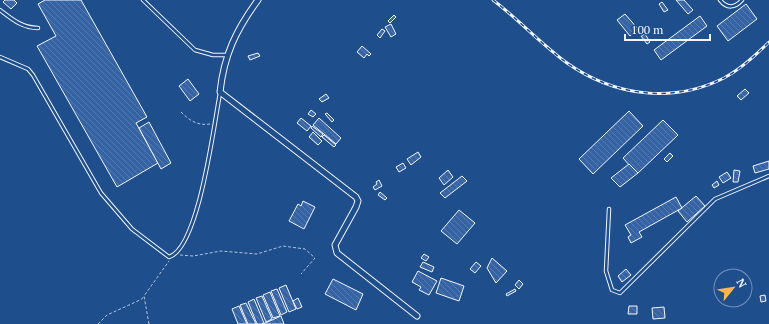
<svg xmlns="http://www.w3.org/2000/svg" width="769" height="324" viewBox="0 0 769 324" font-family="'PT Serif',serif">
  <style>
    .building { fill: url(#building-back-hatch); stroke: #f2f6ff }
    .lines { fill: none; stroke-linecap: round; stroke-linejoin: round }
    .service-casing { stroke: #f2f6ff; stroke-width: 4.5 }
    .minor-casing { stroke: #f2f6ff; stroke-width: 7 }
    .path { stroke: #b3c4dc; stroke-width: 1; stroke-dasharray: 3 2; stroke-linecap: butt }
    .service { stroke: #1f4e8c; stroke-width: 2.5 }
    .minor { stroke: #1f4e8c; stroke-width: 5 }
    .rail-casing { stroke: #f2f6ff; stroke-width: 3 }
    .rail { stroke: #1f4e8c; stroke-width: 1.5; stroke-dasharray: 4.5; stroke-linecap: butt }
  </style>
  <defs>
    <pattern id="building-back-hatch" width="6" height="6" patternUnits="userSpaceOnUse"><rect width="6" height="6" fill="#3563a3"/><path d="M-1 5l2 2M0 0l6 6M5-1l2 2" fill="none" stroke="#537ab1"/></pattern>
  </defs>
  <rect width="100%" height="100%" fill="#1f4e8c"/>
  <!-- building -->
  <g class="building">
    <polygon points="5,0 14,0 17,3 11,9 3,2"/>
    <polygon points="45,0 81,0 147,117 136,123 158,163 117,187 37,46 56,36 38,4"/>
    <polygon points="676,0 684,0 693,10 688,14"/>
    <polygon points="662,2 668,10 664,12 659,4"/>
    <polygon points="746,4 757,19 728,41 717,26"/>
    <polygon points="625,14 638,29 630,36 617,20"/>
    <polygon points="394,15 396,17 390,23 388,21"/>
    <polygon points="700,16 707,26 661,60 654,50"/>
    <polygon points="391,24 396,34 391,37 385,27"/>
    <polygon points="382,29 385,31 380,38 377,35"/>
    <polygon points="645,34 650,42 647,44 641,36"/>
    <polygon points="362,46 371,54 369,56 367,54 364,58 357,52"/>
    <polygon points="258,53 260,56 250,60 248,56"/>
    <polygon points="188,79 199,94 190,101 179,86"/>
    <polygon points="745,89 749,93 741,100 737,96"/>
    <polygon points="326,94 329,98 322,102 319,99"/>
    <polygon points="311,110 316,114 313,117 308,114"/>
    <polygon points="629,111 643,126 593,174 579,159"/>
    <polygon points="327,113 334,120 332,122 325,114"/>
    <polygon points="301,118 311,126 307,131 297,123"/>
    <polygon points="319,118 341,138 336,144 313,125"/>
    <polygon points="663,120 678,135 637,174 623,158"/>
    <polygon points="149,122 171,163 161,169 139,128"/>
    <polygon points="312,126 323,134 321,137 311,128"/>
    <polygon points="313,132 322,141 318,145 309,137"/>
    <polygon points="324,135 336,145 334,147 322,137"/>
    <polygon points="418,152 421,157 411,165 407,159"/>
    <polygon points="670,153 673,156 667,162 664,159"/>
    <polygon points="769,161 769,169 755,173 753,166"/>
    <polygon points="403,163 406,168 399,172 396,167"/>
    <polygon points="629,164 638,173 620,187 611,178"/>
    <polygon points="448,170 453,177 444,185 439,178"/>
    <polygon points="734,170 740,171 738,182 733,182"/>
    <polygon points="727,172 731,178 723,183 719,177"/>
    <polygon points="462,176 467,181 445,198 440,193"/>
    <polygon points="379,180 382,186 375,190 373,187 377,184 376,182"/>
    <polygon points="717,181 719,185 714,188 712,185"/>
    <polygon points="380,192 387,198 385,200 378,195"/>
    <polygon points="696,196 705,206 687,222 678,211"/>
    <polygon points="676,197 682,208 639,232 642,237 631,243 628,237 631,235 625,225"/>
    <polygon points="303,201 315,207 304,229 289,221 298,204 301,206"/>
    <polygon points="459,210 475,223 457,244 441,231"/>
    <polygon points="424,254 429,257 426,261 421,258"/>
    <polygon points="492,258 507,271 496,283 487,268"/>
    <polygon points="423,262 434,267 432,272 420,267"/>
    <polygon points="476,262 481,266 475,273 470,269"/>
    <polygon points="626,269 631,275 622,282 618,276"/>
    <polygon points="418,271 437,281 429,295 419,290 421,287 412,282"/>
    <polygon points="441,278 464,286 459,301 436,293"/>
    <polygon points="333,279 363,294 356,310 325,294"/>
    <polygon points="519,280 523,284 519,289 515,285"/>
    <polygon points="286,285 296,309 289,312 279,288"/>
    <polygon points="277,289 287,312 281,315 271,291"/>
    <polygon points="515,289 516,291 507,296 506,294"/>
    <polygon points="270,292 280,316 273,318 263,295"/>
    <polygon points="765,295 766,301 761,302 760,296"/>
    <polygon points="262,296 272,319 266,322 256,298"/>
    <polygon points="298,298 302,307 297,309 293,301"/>
    <polygon points="254,299 264,323 261,324 257,324 248,302"/>
    <polygon points="246,303 256,324 248,324 240,305"/>
    <polygon points="239,306 247,324 238,324 232,309"/>
    <polygon points="629,306 637,306 637,314 628,314"/>
    <polygon points="664,307 665,318 653,319 652,308"/>
    <polygon points="281,316 284,324 263,324"/>
  </g>
  <g class="lines">
    <defs>
      <g id="service">
        <polyline points="143,0 195,50 213,55 227,55"/>
        <path d="M720,0c7,9 15,8 22,0"/>
        <path d="M0,10c12,9 22,18 38,18"/>
        <path d="M0,57l28,12 5,6 68,118 31,36 37,28c30,-9 45,-133 51,-164"/>
        <polyline points="609,209 606,271 612,290 620,293 715,199 769,176"/>
      </g>
      <path id="minor" d="M258,0c-22,30 -34,55 -38,92l136,105 2,4 -2,6 -21,38 2,8 80,63"/>
    </defs>
    <!-- service casing -->
    <use href="#service" class="service-casing"/>
    <!-- minor casing -->
    <use href="#minor" class="minor-casing"/>
    <!-- path -->
    <g class="path">
      <path d="M181,112c8,8 16,14 29,12"/>
      <polyline points="180,255 193,256 221,251 257,254 283,246 305,249 315,258 301,274"/>
      <polyline points="98,324 107,315 140,300 144,297"/>
      <polyline points="149,324 144,296 169,261"/>
    </g>
    <!-- service -->
    <use href="#service" class="service"/>
    <!-- minor -->
    <use href="#minor" class="minor"/>
    <defs>
      <path id="rail" d="M493,0c25,19 49,45 74,63 47,33 105,41 157,15 17,-9 32,-23 45,-36"/>
    </defs>
    <!-- rail casing -->
    <use href="#rail" class="rail-casing"/>
    <!-- rail -->
    <use href="#rail" class="rail"/>
  </g>
  <!-- north arrow -->
  <g transform="translate(733 288) rotate(60)"><circle r="19" fill="#1f4e8c" stroke="#7391ba"/>
  <path d="M0-3L7 15L0 10L-7 15Z" fill="#ffb74d"/>
  <text y="-6" font-size="11" font-weight="bold" text-anchor="middle" fill="#f2f6ff">N</text>
  </g>
  <!-- scale -->
  <path d="M625 34v6h85v-6" fill="none" stroke="#f2f6ff" stroke-width="2"/>
  <text x="631" y="34" font-size="12" fill="#f2f6ff" stroke="#1f4e8c" stroke-width="3" paint-order="stroke">100 m</text>
</svg>
